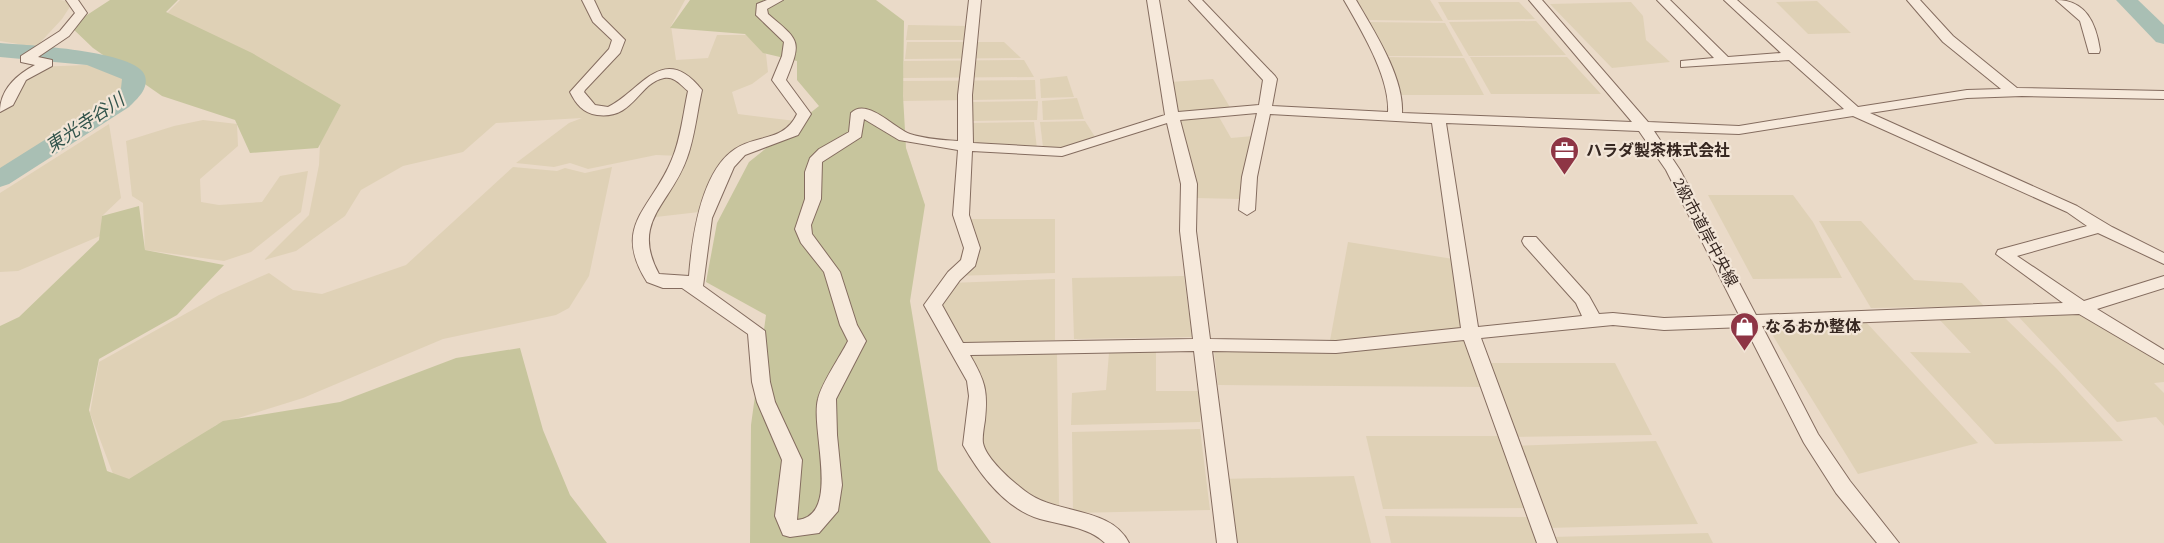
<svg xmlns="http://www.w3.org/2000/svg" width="2164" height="543" viewBox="0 0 2164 543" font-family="'Source Serif 4','Noto Sans JP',serif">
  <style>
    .farmland { fill: #dfd1b6 }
    .green { fill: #c7c59d }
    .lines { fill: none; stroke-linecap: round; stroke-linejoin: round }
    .river { fill: #a9bfb4; fill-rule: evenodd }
    .minor-casing { stroke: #846c5f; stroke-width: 2 }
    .minor { fill: #f6e9db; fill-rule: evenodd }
    .labels { text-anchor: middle; stroke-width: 4.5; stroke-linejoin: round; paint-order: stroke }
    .poi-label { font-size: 16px; font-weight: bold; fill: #362721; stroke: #f2e5d7; text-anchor: start }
    .street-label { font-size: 16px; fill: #362721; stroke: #f2e5d7 }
    .water-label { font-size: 18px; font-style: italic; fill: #32544c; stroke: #f2e5d7 }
  </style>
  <rect width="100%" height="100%" fill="#eadac8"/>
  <!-- farmland -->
  <g class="farmland">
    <polygon points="0,0 60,0 73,2 62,19 36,47 0,41"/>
    <polygon points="180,0 685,0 671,26 676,60 708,58 717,35 746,35 766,54 768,72 752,84 732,92 738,114 796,121 792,133 744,151 724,165 708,211 647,218 680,156 656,155 588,169 570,163 554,167 516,163 569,123 582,118 496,123 463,152 403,166 361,190 345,216 296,251 264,260 309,215 319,165 320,143 341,105 167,13"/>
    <polygon points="1353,0 1430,0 1443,21 1365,20"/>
    <polygon points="1817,1 1851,33 1808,34 1776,2"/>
    <polygon points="1438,2 1519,2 1535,19 1448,20"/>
    <polygon points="1631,2 1643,16 1646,40 1670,62 1612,68 1550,4"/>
    <polygon points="1536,21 1566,55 1469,56 1449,22"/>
    <polygon points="1366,22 1445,23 1463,56 1381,56"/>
    <polygon points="908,25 969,26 968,40 906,40"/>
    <polygon points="907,42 1004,42 1021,58 905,59"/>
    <polygon points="1381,57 1464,58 1484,95 1399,95"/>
    <polygon points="1470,57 1567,57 1601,94 1491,94"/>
    <polygon points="1024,60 1034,77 903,78 904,61"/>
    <polygon points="109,64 134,80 60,137 0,170 0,108 37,67"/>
    <polygon points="1067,76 1074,97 1041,98 1040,79"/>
    <polygon points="1213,79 1231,109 1219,117 1231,138 1253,136 1241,199 1195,198 1170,82"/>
    <polygon points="1035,80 1036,99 903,101 901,81"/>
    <polygon points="1077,98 1084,119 1043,120 1042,101"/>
    <polygon points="1038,101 1037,120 971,121 971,102"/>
    <polygon points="203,120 237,124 238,146 200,179 201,202 219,205 262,202 280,176 308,171 301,212 251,252 224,261 145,250 143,203 132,196 126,141 174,126"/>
    <polygon points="1085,121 1095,137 1062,148 1043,147 1040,122"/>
    <polygon points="1034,122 1037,149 973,144 972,123"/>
    <polygon points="109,124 121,198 102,216 100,236 18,271 0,272 0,193"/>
    <polygon points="513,167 557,171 565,168 585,173 612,167 589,276 569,308 556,315 443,339 303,398 216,425 133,485 113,474 90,413 99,362 219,295 269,273 293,290 322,294 406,265"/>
    <polygon points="1708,195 1793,195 1813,222 1842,278 1753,279"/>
    <polygon points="957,219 1055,219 1055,273 954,276 964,246"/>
    <polygon points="1819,221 1861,221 1914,280 1962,283 1984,306 1871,308"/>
    <polygon points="1348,242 1453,259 1481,363 1615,363 1652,435 1508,437 1489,387 1218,385 1214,351 1329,346"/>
    <polygon points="1184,276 1192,337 1074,339 1072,278"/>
    <polygon points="1055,279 1055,340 955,344 933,305 949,283"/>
    <polygon points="2076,312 2164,364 2164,382 2154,383 2164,393 2164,426 2156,417 2117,422 2016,314"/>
    <polygon points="2003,316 2057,369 2123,441 1995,444 1910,352 1971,353 1938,318"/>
    <polygon points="1865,321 1978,443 1858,474 1767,326"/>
    <polygon points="964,349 1057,352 1059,506 1038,505 973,445 982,388"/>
    <polygon points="1156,349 1156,391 1202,391 1200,422 1071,425 1072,393 1106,390 1109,353"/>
    <polygon points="1200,429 1210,510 1073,513 1072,432"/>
    <polygon points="1366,436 1499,436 1534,508 1383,509"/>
    <polygon points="1656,441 1698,524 1547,528 1511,446"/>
    <polygon points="1354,476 1371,543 1230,543 1221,479"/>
    <polygon points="1385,516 1537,517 1548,543 1391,543"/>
    <polygon points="1708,533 1713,543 1555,543 1551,537"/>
  </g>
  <!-- green -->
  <g class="green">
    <polygon points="110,0 178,0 166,12 252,53 341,105 318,148 250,153 235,120 162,96 93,48 70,26"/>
    <polygon points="690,0 876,0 904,21 903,96 906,148 925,205 910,301 938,470 991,543 750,543 751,425 766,315 706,282 717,223 749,162 819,106 797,80 797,61 763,53 745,34 670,28"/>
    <polygon points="139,206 145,250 224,265 177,315 99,359 89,410 107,471 129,479 223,421 340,402 456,358 520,348 543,430 570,495 607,543 0,543 0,326 19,317 99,240 102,216"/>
  </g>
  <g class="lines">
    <!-- river -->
    <g class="river">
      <polygon points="2116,0 2138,0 2164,25 2164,44 2156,42"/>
      <path d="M0,43c24,2 138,7 145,33 4,13 -8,23 -16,31l-120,77 -9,3v-19l113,-71 8,-9 1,-9 -35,-14 -87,-8z"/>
    </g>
    <defs>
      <g id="minor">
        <path d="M66,0h12l9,13 -18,23 -31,21 14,3v6l-26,14 -13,25 -13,7c0,-22 16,-37 35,-47l-14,-3v-6l39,-25 15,-18z"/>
        <path d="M582,0h12l8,17 23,23 -5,13 -35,37 -1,2 11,13 13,2c33,-16 55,-66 94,-17 -5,22 -7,46 -15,68 -16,46 -57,63 -28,116l30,2c3,-37 11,-104 46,-127 23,-15 49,-7 62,-35l-25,-34 10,-24 2,-14 -28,-27 1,-11 10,-4h16l-16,9 1,5c32,27 34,26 18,66l25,34 -13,21 -53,20 -11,12 -22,51 -9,68 62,45 5,51 5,20 27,58 -5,60c45,-4 13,-91 21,-121 4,-17 22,-42 30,-58l-8,-16 -16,-53 -23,-29 -6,-14 10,-30v-27l5,-14 9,-9 30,-17 2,-19c16,-16 44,16 59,21 16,5 32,6 48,7v-46l11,-95h12l-9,95 1,48 88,5 104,-33 -18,-115h12l19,112 81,-7 4,-25 -74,-80h13l73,76 2,3 -5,27 116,6c2,-35 -27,-82 -44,-112h12c18,31 48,77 46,113l230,9 -103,-122h13l106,122 91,4 105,-17 -55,-49 -108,7v-6l33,-3 -57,-58h13l58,57 53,-4 -57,-53h13l121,107 109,-17 34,-1 -58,-47 -36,-42h13l33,36 64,52 147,3v8l-142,-3 -55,2 -97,15 207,93 35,21 52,26v11l-66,-31 -81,23 67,45 80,-25v12l-67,21 67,41v14l-85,-50 -317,12 56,108 32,47 49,62h-22l-41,-50 -32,-50 -59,-116 -81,3 -51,-5 -132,13 76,205h-20l-73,-203 -128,13 -124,-2 25,192h-20l-23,-192 -224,4c15,26 18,35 15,65 -1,7 -3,17 -2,23 3,16 30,39 42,48 30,24 86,15 104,52h-24c-16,-16 -44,-18 -65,-24 -34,-10 -60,-44 -77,-74l6,-49 -2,-15 -43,-76 24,-33 13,-12 3,-12 -11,-33 5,-65 -59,-10 -35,-21 -3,18 -39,25 -1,37 -10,26 1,9 28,38 17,53 9,16 -30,58 1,36 5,50 -4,26 -19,22 -29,4 -7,-2 -8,-19 7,-56 -25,-58 -5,-20 -4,-48 -66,-46h-19l-16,-6c-36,-57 5,-73 25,-123 9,-21 11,-45 16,-68 -7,-6 -14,-15 -24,-13 -26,5 -30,42 -67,37 -14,-2 -21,-11 -27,-23l39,-43 3,-9 -19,-18zM1257,113l-15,64 -3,33 8,5 8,-5 2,-33 13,-63 162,9 29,205 -125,13 -126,-2 -14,-108 1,-47 -17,-64zM1853,116l214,96 20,14 -89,24 -2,4 67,49 -307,12 -76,-145 -26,-39 85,3zM1167,123l14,61 -1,47 13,108 -230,4 -21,-38 18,-25 15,-14 5,-18 -11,-33 3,-64 90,5zM1446,123l193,8 27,39 73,145 -75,3 -51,-5 -14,1 -10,-18 -53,-59h-12l-2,4 2,4 52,58 6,13 -104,11z"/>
        <path d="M2056,0c30,0 40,23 44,50l-1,3h-10l-9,-32z"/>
      </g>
    </defs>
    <!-- minor casing -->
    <use href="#minor" class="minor-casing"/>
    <!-- minor -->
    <use href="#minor" class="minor"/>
  </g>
  <!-- icons -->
  <defs>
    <symbol id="office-pin" viewBox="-11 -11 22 30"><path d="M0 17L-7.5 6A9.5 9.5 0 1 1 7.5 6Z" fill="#8e3545" stroke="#f2e5d7"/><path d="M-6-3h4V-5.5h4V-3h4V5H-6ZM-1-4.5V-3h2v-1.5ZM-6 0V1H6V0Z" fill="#fff"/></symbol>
    <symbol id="shop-pin" viewBox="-11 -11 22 30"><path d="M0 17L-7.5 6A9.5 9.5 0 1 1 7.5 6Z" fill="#8e3545" stroke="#f2e5d7"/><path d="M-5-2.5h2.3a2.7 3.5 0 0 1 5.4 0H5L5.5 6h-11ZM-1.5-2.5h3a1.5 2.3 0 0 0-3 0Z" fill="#fff"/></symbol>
  </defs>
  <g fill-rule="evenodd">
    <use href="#office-pin" x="1548" y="134" width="33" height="45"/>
    <use href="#shop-pin" x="1728" y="310" width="33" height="45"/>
  </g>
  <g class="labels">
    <!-- poi labels -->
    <g class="poi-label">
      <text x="1586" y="156">ハラダ製茶株式会社</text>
      <text x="1765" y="332">なるおか整体</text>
    </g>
    <!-- street labels -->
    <g class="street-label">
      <text transform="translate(1706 232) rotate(62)" y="6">2級市道岸中央線</text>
    </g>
    <!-- water labels -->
    <g class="water-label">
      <text transform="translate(85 123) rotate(-34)" y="6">東光寺谷川</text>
    </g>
  </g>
</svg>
